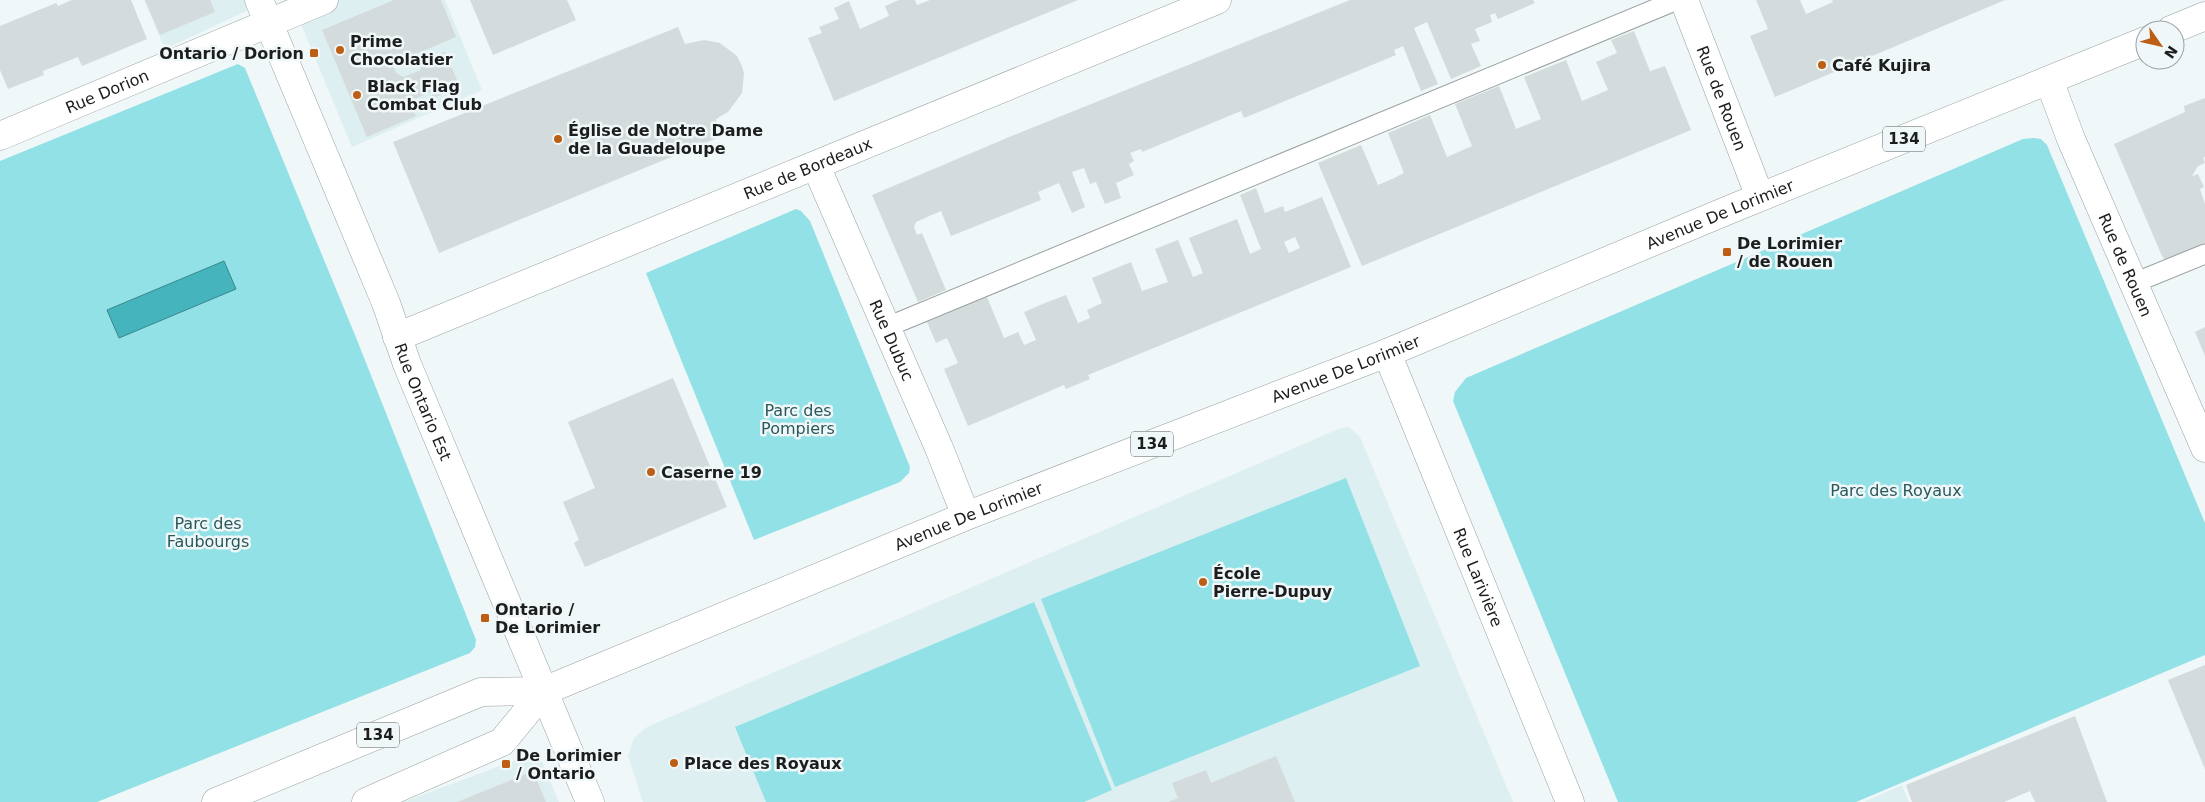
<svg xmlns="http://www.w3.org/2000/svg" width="2205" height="802" viewBox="0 0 2205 802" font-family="'DejaVu Sans',sans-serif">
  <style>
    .built { fill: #ddeff0 }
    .green { fill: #91e1e7 }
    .water { fill: #46b4bc; stroke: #39878d }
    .building { fill: #d4dbdc; fill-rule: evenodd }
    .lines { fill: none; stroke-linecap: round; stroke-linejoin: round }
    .lane-casing { stroke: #98a0a0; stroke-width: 21 }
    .street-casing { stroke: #98a0a0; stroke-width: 29 }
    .secondary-casing { stroke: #98a0a0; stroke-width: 29 }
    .primary-casing { stroke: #98a0a0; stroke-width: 29 }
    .lane { stroke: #fff; stroke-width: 19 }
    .street { stroke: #fff; stroke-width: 28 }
    .secondary { stroke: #fff; stroke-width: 28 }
    .primary { stroke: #fff; stroke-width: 28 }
    .poi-dot { fill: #bc5e13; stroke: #f0f7f8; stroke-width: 2 }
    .labels { text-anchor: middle; stroke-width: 5; stroke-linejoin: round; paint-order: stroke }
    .shield { fill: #f0f7f8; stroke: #5b5e5f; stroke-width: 1 }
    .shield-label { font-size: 15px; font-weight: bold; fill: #1b1d1e }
    .poi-label { font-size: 16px; font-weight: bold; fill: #1b1d1e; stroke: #f0f7f8; text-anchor: start }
    .street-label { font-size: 16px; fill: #1b1d1e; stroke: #f0f7f8 }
    .park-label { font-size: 16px; fill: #29585b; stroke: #f0f7f8 }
  </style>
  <rect width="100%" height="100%" fill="#f0f7f8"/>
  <!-- built -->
  <g class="built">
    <polygon points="144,0 270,0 165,49"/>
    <polygon points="291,0 445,0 482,90 352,147"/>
    <polygon points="1349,427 1360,437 1513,802 643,802 628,756 634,738 647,727 1341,428"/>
    <polygon points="538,752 559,802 403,802"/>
    <polygon points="1902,785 1909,802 1864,802"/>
  </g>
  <!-- green -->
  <g class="green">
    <polygon points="238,64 245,68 357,340 476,640 475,647 470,653 97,802 0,802 0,161"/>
    <polygon points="2034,138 2041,139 2047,145 2205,523 2205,655 1856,802 1618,802 1453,401 1455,392 1466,378 2023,139"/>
    <polygon points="796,209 801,211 810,221 910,467 909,473 900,482 754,540 646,273"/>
    <polygon points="1346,478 1420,666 1115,787 1041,599"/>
    <polygon points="1034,602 1112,790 1084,802 766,802 735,727"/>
  </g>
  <!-- water -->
  <polygon class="water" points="224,261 236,289 119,338 107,310"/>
  <!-- building -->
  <g class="building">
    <polygon points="72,0 131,0 147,39 82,66 78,57 43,71 44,75 8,89 0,70 0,26 56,3 58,6"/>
    <polygon points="145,0 210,0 215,12 160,35"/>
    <polygon points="394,0 441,0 456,37 392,64 396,73 403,77 421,70 419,63 445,52 460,87 433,98 431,92 412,100 411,106 416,116 367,137 322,30"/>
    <polygon points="470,0 567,0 576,20 493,55"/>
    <polygon points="899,0 915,0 917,5 930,0 1078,0 834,101 808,38 822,33 819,27 839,19 834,8 849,1 860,29 889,16 885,6"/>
    <polygon points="1350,0 1533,0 1535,3 1498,19 1495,13 1490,15 1492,22 1475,29 1480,41 1471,44 1481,66 1451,79 1427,22 1414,28 1438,84 1421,91 1403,46 1394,50 1396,55 1244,118 1241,111 1142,152 1141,149 1130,153 1134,161 1129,164 1134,175 1116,183 1121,198 1105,204 1096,182 1090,184 1084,168 1072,172 1085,207 1072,213 1059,183 1038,192 1041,200 951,236 941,211 916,222 914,227 917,235 922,233 946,290 918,302 872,195 1014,135"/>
    <polygon points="1756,0 1800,0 1806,14 1833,2 1832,0 2005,0 1775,97 1750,36 1768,29"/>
    <polygon points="678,27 685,44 704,40 720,43 737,56 742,66 744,74 742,93 728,112 716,119 722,136 439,253 393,142"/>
    <polygon points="1634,31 1650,71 1665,66 1691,130 1362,266 1318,163 1361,145 1378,185 1392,179 1404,173 1388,133 1430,115 1447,157 1472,146 1455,104 1499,86 1516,129 1541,119 1524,77 1566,60 1582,101 1608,90 1596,62 1617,53 1611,40"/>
    <polygon points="2205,98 2205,157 2203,157 2205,163 2198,166 2192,176 2198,174 2204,187 2200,189 2205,204 2205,246 2167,262 2162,256 2114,144 2185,112 2184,106"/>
    <path d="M1256,188l9,25 18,-7 2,6 37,-15 29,70 -263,108 2,4 -24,10 -2,-4 -96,41 -24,-57 14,-6 -11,-25 -11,5 -9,-21 60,-25 17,41 14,-6 6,13 12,-5 -12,-28 21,-9 21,-8 12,28 12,-5 -3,-8 15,-7 -10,-25 39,-16 11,29 26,-9 -13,-33 23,-9 15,37 10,-4 -14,-35 48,-19 13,35 11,-5 -21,-54zM1295,237l5,11 -11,5 -5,-11z"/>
    <polygon points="2205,327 2205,356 2195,332"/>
    <polygon points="673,378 727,507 585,567 574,543 579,540 563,502 595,488 568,422"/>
    <polygon points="2205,665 2205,769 2168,680"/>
    <polygon points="2075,716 2107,802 2035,802 2030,791 2004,802 1912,802 1906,785"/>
    <polygon points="1276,756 1295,802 1168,802 1178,798 1172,783 1206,770 1211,783"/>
    <polygon points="533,771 546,802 457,802 494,787"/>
  </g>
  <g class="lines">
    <defs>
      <g id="lane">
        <polyline points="2134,283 2205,254"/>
        <polyline points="887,327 1677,0"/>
      </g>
      <g id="street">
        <path id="s1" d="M1684,0l76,197"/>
        <path id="s2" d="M2049,80l22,59 134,309"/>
        <path id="s3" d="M0,136l324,-136"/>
        <path id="s4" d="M816,166l123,282 27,68"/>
        <path id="s5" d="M397,337l820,-337"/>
        <path id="s6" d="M1387,353l183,449"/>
      </g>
      <g id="secondary">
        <path id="s7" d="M259,0l127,303 21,61 183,438"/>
        <polyline points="366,802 502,742 544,691"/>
      </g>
      <g id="primary">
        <polyline points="2171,30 2205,16"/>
        <path id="s8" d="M216,802l265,-110 63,-1 422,-175 421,-163 344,-144 414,-168"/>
      </g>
    </defs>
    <!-- lane casing -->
    <use href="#lane" class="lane-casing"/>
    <!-- street casing -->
    <use href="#street" class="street-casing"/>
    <!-- secondary casing -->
    <use href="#secondary" class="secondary-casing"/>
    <!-- primary casing -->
    <use href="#primary" class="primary-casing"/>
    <!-- lane -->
    <use href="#lane" class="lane"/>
    <!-- street -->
    <use href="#street" class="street"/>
    <!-- secondary -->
    <use href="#secondary" class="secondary"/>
    <!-- primary -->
    <use href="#primary" class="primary"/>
  </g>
  <!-- markers -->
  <g class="poi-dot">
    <circle cx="340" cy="50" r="5"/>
    <rect x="309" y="48" width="10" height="10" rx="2.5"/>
    <circle cx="1822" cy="65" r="5"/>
    <circle cx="357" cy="95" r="5"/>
    <circle cx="558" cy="139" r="5"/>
    <rect x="1722" y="247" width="10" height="10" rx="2.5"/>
    <circle cx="651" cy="472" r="5"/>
    <circle cx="1203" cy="582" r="5"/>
    <rect x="480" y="613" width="10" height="10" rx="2.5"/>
    <circle cx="674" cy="763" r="5"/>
    <rect x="501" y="759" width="10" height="10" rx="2.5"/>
  </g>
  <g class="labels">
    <!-- shield labels -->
    <g class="shield">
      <rect x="1883" y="126.5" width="42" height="25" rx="4"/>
      <rect x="1131" y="431.5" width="42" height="25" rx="4"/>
      <rect x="357" y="722.5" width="42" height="25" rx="4"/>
    </g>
    <g class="shield-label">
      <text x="1904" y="144">134</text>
      <text x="1152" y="449">134</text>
      <text x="378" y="740">134</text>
    </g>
    <!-- poi labels -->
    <g class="poi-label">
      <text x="350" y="47">Prime<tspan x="350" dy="18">Chocolatier</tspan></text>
      <text x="304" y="59" text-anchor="end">Ontario / Dorion</text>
      <text x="1832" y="71">Café Kujira</text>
      <text x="367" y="92">Black Flag<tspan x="367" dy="18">Combat Club</tspan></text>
      <text x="568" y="136">Église de Notre Dame<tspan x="568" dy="18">de la Guadeloupe</tspan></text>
      <text x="1737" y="249">De Lorimier<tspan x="1737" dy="18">/ de Rouen</tspan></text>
      <text x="661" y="478">Caserne 19</text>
      <text x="1213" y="579">École<tspan x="1213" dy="18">Pierre-Dupuy</tspan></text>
      <text x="495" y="615">Ontario /<tspan x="495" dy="18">De Lorimier</tspan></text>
      <text x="516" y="761">De Lorimier<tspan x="516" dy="18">/ Ontario</tspan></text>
      <text x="684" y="769">Place des Royaux</text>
    </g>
    <!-- street labels -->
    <g class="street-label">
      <text dy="6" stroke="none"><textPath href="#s3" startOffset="116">Rue Dorion</textPath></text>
      <text dy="6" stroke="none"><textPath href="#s1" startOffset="105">Rue de Rouen</textPath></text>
      <text dy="6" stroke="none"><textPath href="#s5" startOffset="444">Rue de Bordeaux</textPath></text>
      <text dy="6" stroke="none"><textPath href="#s8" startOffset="1619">Avenue De Lorimier</textPath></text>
      <text dy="6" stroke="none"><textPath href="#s2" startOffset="200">Rue de Rouen</textPath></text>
      <text dy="6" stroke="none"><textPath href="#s4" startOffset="190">Rue Dubuc</textPath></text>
      <text dy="6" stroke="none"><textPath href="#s8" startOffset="1214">Avenue De Lorimier</textPath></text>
      <text dy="6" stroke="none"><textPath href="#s7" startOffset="434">Rue Ontario Est</textPath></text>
      <text dy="6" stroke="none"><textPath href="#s8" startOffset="809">Avenue De Lorimier</textPath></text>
      <text dy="6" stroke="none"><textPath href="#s6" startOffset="242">Rue Larivière</textPath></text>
    </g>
    <!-- park labels -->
    <g class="park-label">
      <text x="798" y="416">Parc des<tspan x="798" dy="18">Pompiers</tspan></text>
      <text x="1896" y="496">Parc des Royaux</text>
      <text x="208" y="529">Parc des<tspan x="208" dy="18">Faubourgs</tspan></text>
    </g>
  </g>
  <!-- north arrow -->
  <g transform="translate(2160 45) rotate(124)"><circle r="24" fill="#f0f7f8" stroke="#9ba0a1"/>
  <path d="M0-4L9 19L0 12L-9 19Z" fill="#bc5e13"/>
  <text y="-8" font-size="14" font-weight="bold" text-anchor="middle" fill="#1b1d1e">N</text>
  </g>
</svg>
